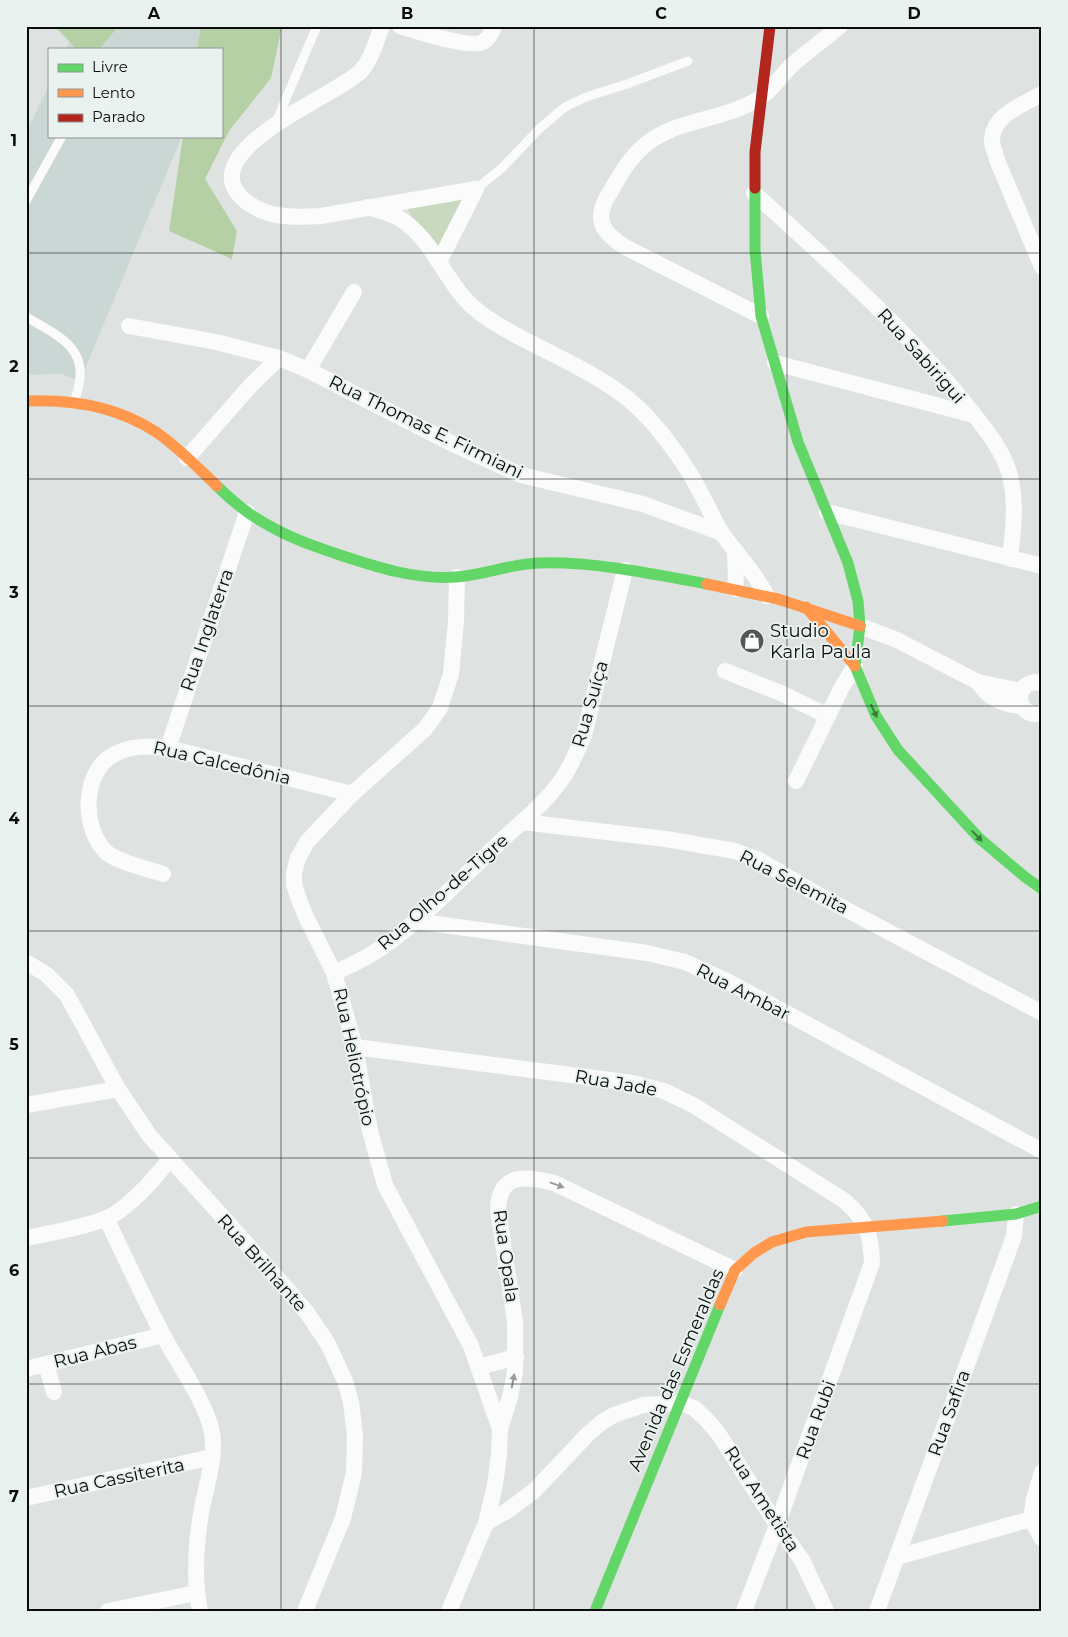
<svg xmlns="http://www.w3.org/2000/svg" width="1068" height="1637" viewBox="0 0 1068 1637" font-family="Montserrat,sans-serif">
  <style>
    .built { fill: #cbd7d4 }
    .green { fill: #c8d9bf }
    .forest { fill: #b6d0a6 }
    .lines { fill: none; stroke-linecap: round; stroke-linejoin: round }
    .lane { stroke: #fafbfa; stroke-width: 9 }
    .street { stroke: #fafbfa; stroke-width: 16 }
    .fast { stroke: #63d668; stroke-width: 11 }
    .slow { stroke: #ff974d; stroke-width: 11 }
    .jam { stroke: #b3261e; stroke-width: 11 }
    .oneway { fill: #3a7b3e }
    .oneway2 { fill: #9a9b9a }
    .grid { fill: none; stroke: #090c0b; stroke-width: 1; stroke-opacity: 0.55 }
    .labels { text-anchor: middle; stroke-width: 4; stroke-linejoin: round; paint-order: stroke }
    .street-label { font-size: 18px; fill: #090c0b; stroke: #e9f2ef }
    .poi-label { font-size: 18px; fill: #090c0b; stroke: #e9f2ef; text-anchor: start }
    .neatline { fill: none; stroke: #090c0b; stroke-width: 2 }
    .grid-label { font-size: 16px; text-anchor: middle; font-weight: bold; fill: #090c0b }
  </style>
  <rect width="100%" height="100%" fill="#dee3e1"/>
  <!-- built -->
  <g class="built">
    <polygon points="78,26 228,26 219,49 66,49"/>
    <polygon points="49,85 49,136 182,136 80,381 62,374 26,375 26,133"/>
  </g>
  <!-- green -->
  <polygon class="green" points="465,197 445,245 434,246 412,219 407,207"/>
  <!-- forest -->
  <g class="forest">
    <polygon points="54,26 119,26 99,49 77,49"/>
    <polygon points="201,26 282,26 271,78 229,131 205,179 237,231 232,259 169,231 183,136 221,136 221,49 197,49"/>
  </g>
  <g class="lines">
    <!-- lane -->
    <g class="lane">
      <polyline points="276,122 317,26"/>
      <polyline points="476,189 502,168 540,128 565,107 586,97 627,84 688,61"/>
      <polyline points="26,201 62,136"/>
      <path d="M26,317c24,14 57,27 54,60 0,7 -3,15 -5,23"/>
    </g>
    <!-- street -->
    <g class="street">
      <path d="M382,26c-6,15 -10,33 -21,45 -21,23 -169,79 -119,127 21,20 51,20 79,18l155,-27"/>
      <path d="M400,26c17,5 70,23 83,16 6,-3 9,-10 11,-16"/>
      <path d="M1042,94c-20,11 -50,21 -50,47 0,6 4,13 5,19l45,107"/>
      <path d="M754,193c73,67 148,132 210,209 17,22 39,46 46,74 7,27 3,55 0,83"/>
      <path d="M367,207c12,3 25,6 35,13 31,20 44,63 71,87 17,15 38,26 58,36 31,16 64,31 92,52 27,20 48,49 66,77 12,19 21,41 32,60 15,22 34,40 46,64"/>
      <polyline points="439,262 476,189"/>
      <path d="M761,316l-136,-69c-23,-15 -32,-27 -16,-53 10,-17 20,-36 36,-49 32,-27 81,-24 116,-48 12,-8 21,-23 32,-33 15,-13 32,-25 47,-38"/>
      <polyline points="129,326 216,342 279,358 308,370 457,446 521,475 643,504 722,533"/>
      <polyline points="775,363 974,415"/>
      <polyline points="308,370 354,292"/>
      <polyline points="187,458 252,384 279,358"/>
      <polyline points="827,512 1042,566"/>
      <polyline points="735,550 736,589"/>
      <polyline points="457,577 456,621 451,674 440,708 425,729 352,794 307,842 298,858 294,873 294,884 299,900 307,919 334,973 355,1047 370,1131 385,1185 471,1346 500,1429"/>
      <polyline points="860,626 897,640 978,682 1021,691"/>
      <polyline points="725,671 783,694 828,716"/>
      <path d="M978,682c10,16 25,23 44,24"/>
      <path d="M1042,683c-30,-7 -28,38 0,30"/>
      <polyline points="168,748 247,512"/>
      <polyline points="796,781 842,687 855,666"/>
      <polyline points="522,822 666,839 735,851 759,860 815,893 1042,1013"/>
      <path d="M163,874c-15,-5 -46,-12 -57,-22 -25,-24 -24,-82 9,-98 17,-9 34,-8 53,-6l184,46"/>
      <polyline points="415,921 647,953 685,962 727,981 1042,1151"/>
      <polyline points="26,962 46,974 67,995 118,1089 149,1135 280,1281 308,1314 328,1344 345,1381 351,1402 355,1436 354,1473 343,1518 305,1611"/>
      <path d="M334,973c17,-8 33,-15 47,-25 42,-29 77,-67 114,-101 23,-23 51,-43 69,-71 8,-12 14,-27 20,-41l41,-165"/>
      <path d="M355,1047l278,36 31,8 29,14 152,96c22,20 26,33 27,62l-95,262 -33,86"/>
      <polyline points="26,1105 118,1089"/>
      <path d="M106,1218c19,39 37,79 57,117 15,29 49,75 50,106 1,22 -7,46 -11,67 -6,34 -9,70 -2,103"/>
      <path d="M26,1238c25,-5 55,-10 79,-19 22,-9 50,-41 65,-60"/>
      <polyline points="46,1364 54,1392"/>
      <polyline points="479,1367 516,1357"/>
      <polyline points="26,1369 163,1335"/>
      <polyline points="1042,1472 1034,1499 1031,1519 1042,1539"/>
      <polyline points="26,1498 212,1457"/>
      <polyline points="486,1523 507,1511 534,1491 588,1434 602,1422 614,1415 643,1405 680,1403 694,1408 706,1419 718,1433 777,1525 802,1560 826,1611"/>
      <polyline points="897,1557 1031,1519"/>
      <polyline points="108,1611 196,1593"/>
      <path d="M449,1611l37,-88 9,-38 4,-31 1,-25 10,-32 5,-25v-50l-17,-113c1,-37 29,-33 56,-26l181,87"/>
      <polyline points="877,1611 1014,1236 1016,1214"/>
    </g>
    <!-- fast -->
    <g class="fast">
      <polyline points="755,188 755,250 761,316 798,442 848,563 858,601 860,626"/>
      <path d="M217,486c15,15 32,29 51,39 22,13 46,21 69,29 39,13 78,26 119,23 28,-2 54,-13 82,-14 54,-2 116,11 169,21"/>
      <polyline points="860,626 855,666 876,716 898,750 980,839 1025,877 1042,889"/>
      <polyline points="943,1221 1016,1214 1042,1206"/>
      <polyline points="595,1611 720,1305"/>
    </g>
    <!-- slow -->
    <g class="slow">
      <path d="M26,401c45,-2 92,6 130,31 22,15 41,35 61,54"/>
      <polyline points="707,584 778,599 860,626"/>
      <polyline points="806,607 855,666"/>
      <polyline points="720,1305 735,1270 754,1253 772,1242 806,1232 943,1221"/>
    </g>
    <!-- jam -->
    <polyline class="jam" points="755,188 755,152 770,26"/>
  </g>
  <!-- one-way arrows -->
  <defs><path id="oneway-solid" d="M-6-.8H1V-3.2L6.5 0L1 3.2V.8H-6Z" transform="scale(1.25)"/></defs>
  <g class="oneway">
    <use href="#oneway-solid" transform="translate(874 711) rotate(65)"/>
    <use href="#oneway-solid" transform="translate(977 836) rotate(46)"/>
  </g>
  <g class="oneway2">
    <use href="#oneway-solid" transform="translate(557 1185) rotate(20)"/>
    <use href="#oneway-solid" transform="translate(513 1381) rotate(-79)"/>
  </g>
  <!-- grid -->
  <path class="grid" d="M281,26v1585M534,26v1585M787,26v1585M26,253h1016M26,479h1016M26,706h1016M26,931h1016M26,1158h1016M26,1384h1016"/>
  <!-- icons -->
  <defs>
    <symbol id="shop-disc" viewBox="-11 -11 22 22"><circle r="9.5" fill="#545756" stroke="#e9f2ef"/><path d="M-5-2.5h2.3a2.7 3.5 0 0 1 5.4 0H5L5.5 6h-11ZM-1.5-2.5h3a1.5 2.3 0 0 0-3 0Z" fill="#fff"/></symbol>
  </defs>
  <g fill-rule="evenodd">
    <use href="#shop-disc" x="738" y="627" width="28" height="28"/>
  </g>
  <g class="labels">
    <!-- street labels -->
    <g class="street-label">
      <text transform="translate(921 356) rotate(48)" y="6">Rua Sabirigui</text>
      <text transform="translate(426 427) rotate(26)" y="6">Rua Thomas E. Firmiani</text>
      <text transform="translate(207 630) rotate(-71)" y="6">Rua Inglaterra</text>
      <text transform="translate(590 704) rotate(-74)" y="6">Rua Suíça</text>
      <text transform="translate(222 763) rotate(13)" y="6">Rua Calcedônia</text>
      <text transform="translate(794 882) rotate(27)" y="6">Rua Selemita</text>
      <text transform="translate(443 892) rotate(-41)" y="6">Rua Olho-de-Tigre</text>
      <text transform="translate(743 992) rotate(27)" y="6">Rua Ambar</text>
      <text transform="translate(354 1057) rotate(78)" y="6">Rua Heliotrópio</text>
      <text transform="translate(616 1083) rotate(10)" y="6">Rua Jade</text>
      <text transform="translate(506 1256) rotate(82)" y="6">Rua Opala</text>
      <text transform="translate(262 1263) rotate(48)" y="6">Rua Brilhante</text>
      <text transform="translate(95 1352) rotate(-14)" y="6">Rua Abas</text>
      <text transform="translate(676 1370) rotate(-67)" y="6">Avenida das Esmeraldas</text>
      <text transform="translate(949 1413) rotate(-70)" y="6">Rua Safira</text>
      <text transform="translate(816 1420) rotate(-70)" y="6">Rua Rubi</text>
      <text transform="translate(119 1478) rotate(-12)" y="6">Rua Cassiterita</text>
      <text transform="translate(762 1499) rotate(57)" y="6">Rua Ametista</text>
    </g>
    <!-- poi labels -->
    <g class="poi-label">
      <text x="770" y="637">Studio<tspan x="770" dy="21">Karla Paula</tspan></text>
    </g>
  </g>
  <!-- border -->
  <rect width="1068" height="1637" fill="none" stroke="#e9f2ef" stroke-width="55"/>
  <!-- legend -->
  <rect x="48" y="48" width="175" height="90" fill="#e9f2ef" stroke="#8f9694"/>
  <rect x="58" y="64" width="25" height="8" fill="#63d668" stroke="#8f9694"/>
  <text x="92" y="72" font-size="15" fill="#090c0b">Livre</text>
  <rect x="58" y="89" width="25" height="8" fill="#ff974d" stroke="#8f9694"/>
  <text x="92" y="98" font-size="15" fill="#090c0b">Lento</text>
  <rect x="58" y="114" width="25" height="8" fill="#b3261e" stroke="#8f9694"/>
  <text x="92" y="122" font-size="15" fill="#090c0b">Parado</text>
  <rect x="28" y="28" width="1012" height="1582" class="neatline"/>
  <g class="grid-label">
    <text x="154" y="19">A</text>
    <text x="407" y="19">B</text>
    <text x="661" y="19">C</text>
    <text x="914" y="19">D</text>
    <text x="14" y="146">1</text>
    <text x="14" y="372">2</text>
    <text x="14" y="598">3</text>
    <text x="14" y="824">4</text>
    <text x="14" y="1050">5</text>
    <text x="14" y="1276">6</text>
    <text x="14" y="1502">7</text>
  </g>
</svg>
